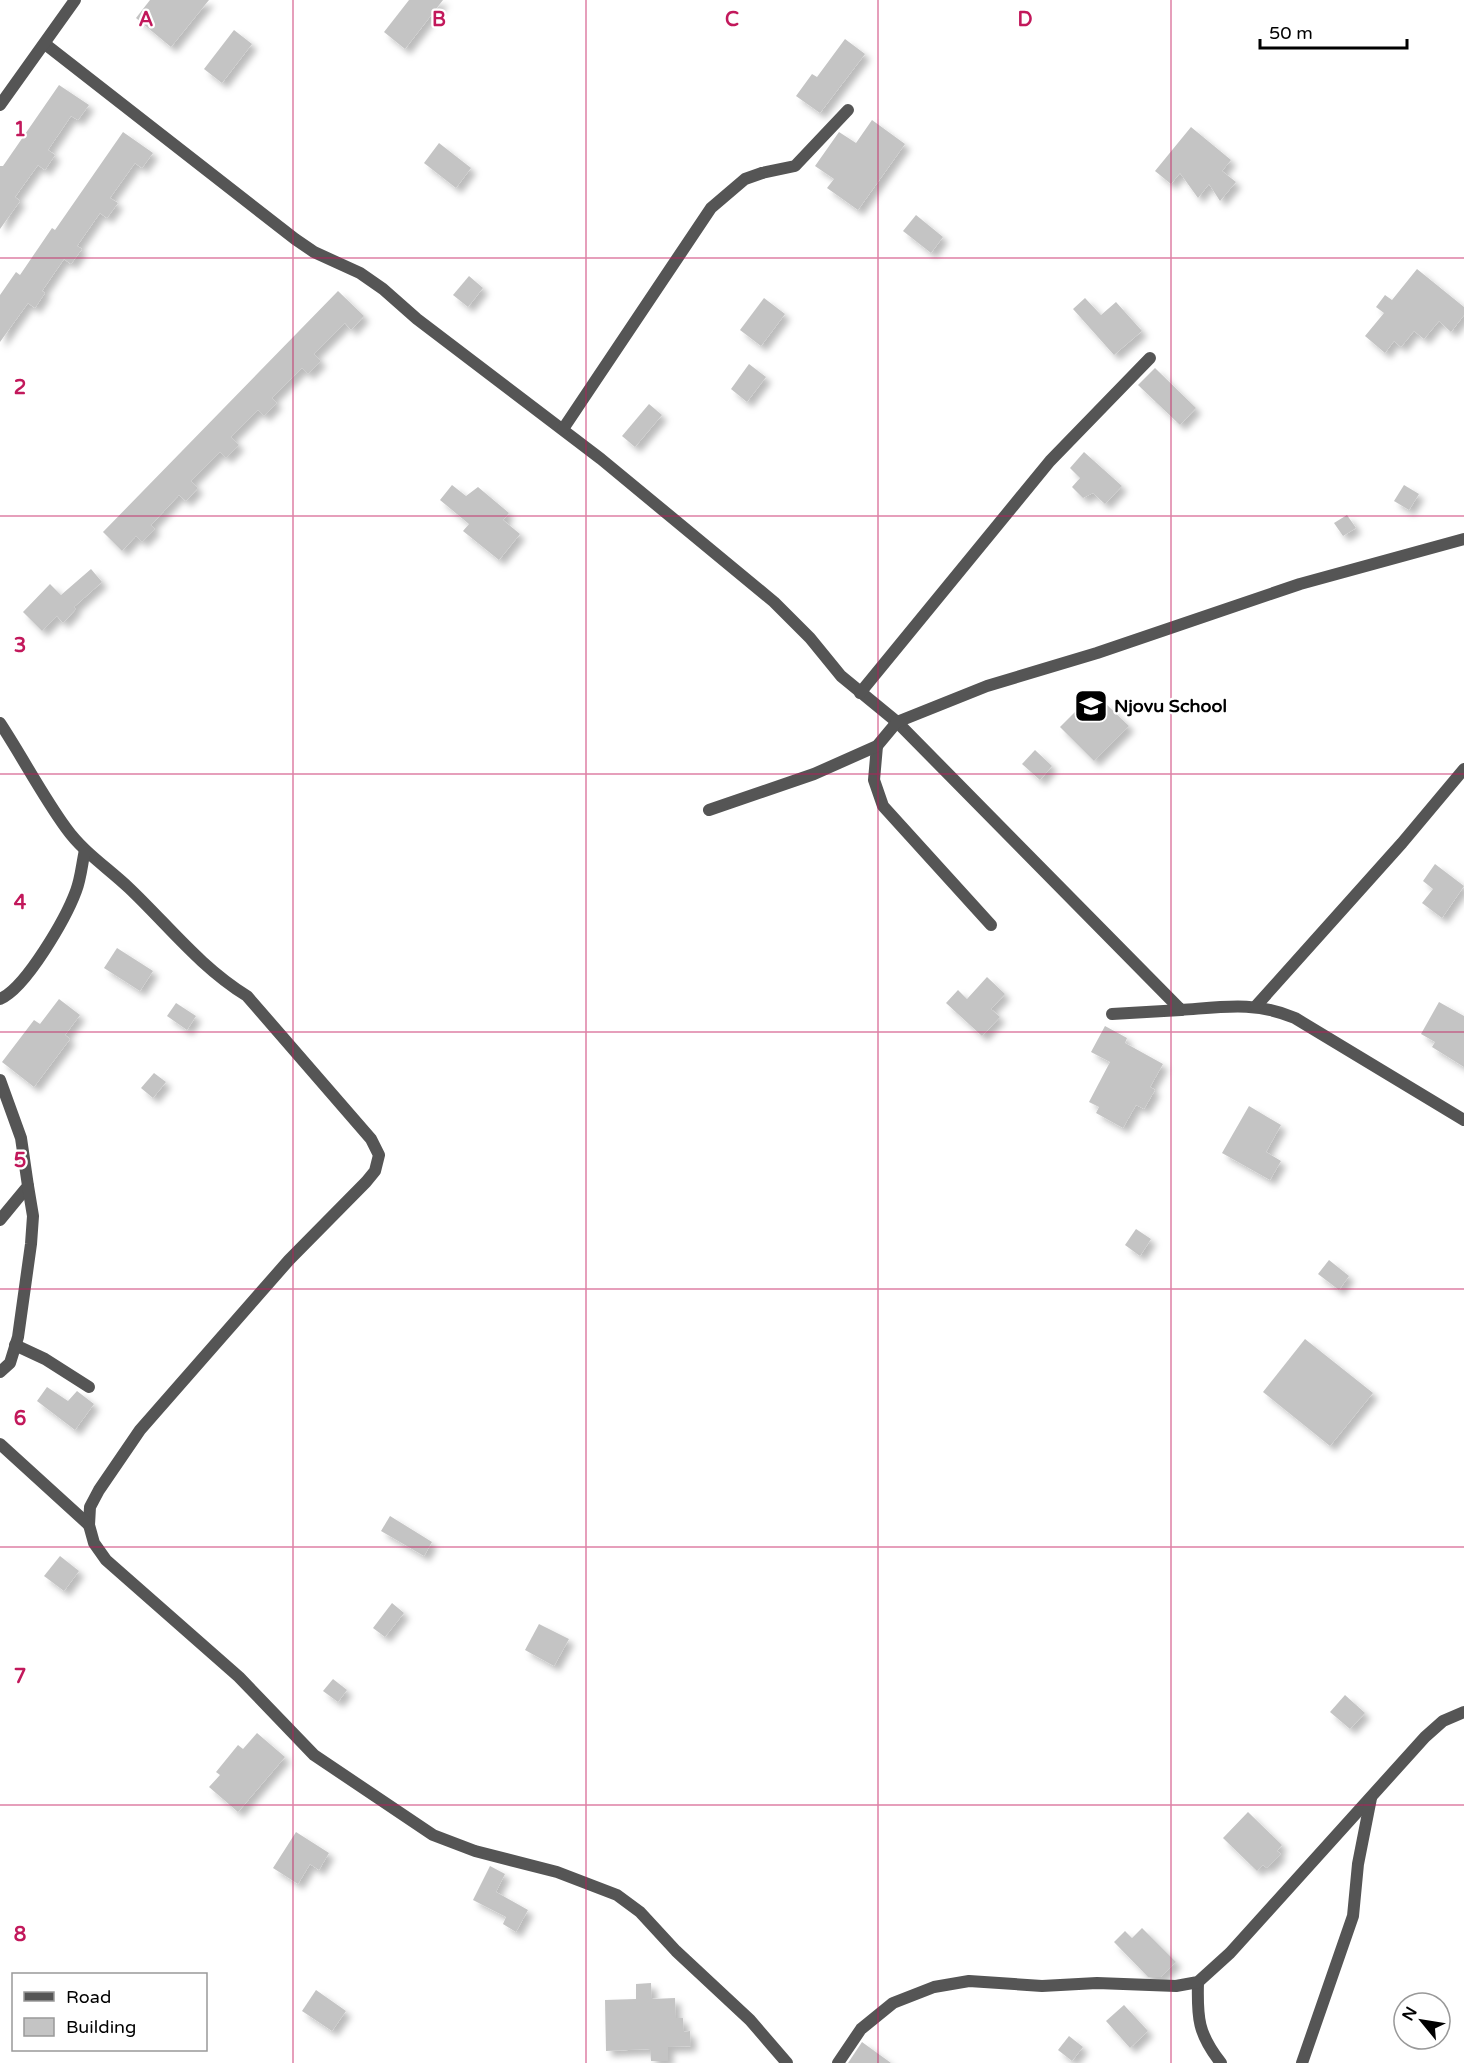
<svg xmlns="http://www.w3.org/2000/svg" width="1464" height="2063" viewBox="0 0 1464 2063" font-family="'Varela Round',sans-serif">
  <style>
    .building { fill: #c4c4c4; filter: url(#shadow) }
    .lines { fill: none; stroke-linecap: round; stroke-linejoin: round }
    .service { stroke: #555; stroke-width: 12 }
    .minor { stroke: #555; stroke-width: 12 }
    .grid { fill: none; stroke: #c2185b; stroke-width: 1.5; stroke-opacity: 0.55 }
    .labels { text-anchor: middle; stroke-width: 4.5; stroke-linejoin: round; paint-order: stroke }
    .poi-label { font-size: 18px; font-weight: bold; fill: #000; stroke: #fff; text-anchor: start }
    .grid-label { font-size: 20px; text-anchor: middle; font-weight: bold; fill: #c2185b; stroke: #fff; stroke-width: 4.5; stroke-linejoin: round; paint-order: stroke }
  </style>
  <defs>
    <filter id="shadow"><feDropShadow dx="5.5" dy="5.5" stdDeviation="3" flood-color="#0004"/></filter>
  </defs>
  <rect width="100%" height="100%" fill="#fff"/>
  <!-- building -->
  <g class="building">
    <polygon points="150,0 209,0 171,47 136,18"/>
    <polygon points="409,0 443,0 405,49 384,32"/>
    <polygon points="234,30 252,44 222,83 204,69"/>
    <polygon points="845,39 865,54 820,113 796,96 812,74 817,77"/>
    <polygon points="59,85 89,105 78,120 71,116 48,150 55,155 45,170 38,165 15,197 20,201 0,229 0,166 3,166"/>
    <polygon points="872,120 905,144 858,210 827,188 834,179 815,166 839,132 856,143"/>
    <polygon points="1191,127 1231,160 1222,171 1236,182 1220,201 1209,184 1198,198 1180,173 1171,184 1155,171"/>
    <polygon points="123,132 153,153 142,168 135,163 110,198 118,203 107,218 100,213 77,246 82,249 71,264 64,259 42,291 45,293 35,308 28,303 0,342 0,295 16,272 20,275 52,228 55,230"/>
    <polygon points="439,143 471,168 456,188 424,163"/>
    <polygon points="916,215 943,237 931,253 903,231"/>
    <polygon points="1417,269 1464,307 1464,315 1451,332 1439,321 1424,339 1414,331 1401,347 1394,341 1385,353 1365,336 1384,313 1376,307 1385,295 1392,300"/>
    <polygon points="469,276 483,288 468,307 453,295"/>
    <polygon points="338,291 364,316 351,330 345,323 314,354 321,361 308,374 302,368 272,398 277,403 264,416 258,410 231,437 239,445 226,458 220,452 191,481 198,488 186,501 179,495 151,525 155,529 142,542 136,536 122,551 103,532"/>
    <polygon points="764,298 785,314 761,346 740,330"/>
    <polygon points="1085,298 1101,315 1116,302 1142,331 1114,355 1073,309"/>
    <polygon points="749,364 766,377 747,402 731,389"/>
    <polygon points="1155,368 1196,408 1180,425 1138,385"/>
    <polygon points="649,404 662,415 635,447 622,436"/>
    <polygon points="1084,452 1122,486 1105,504 1093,493 1083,498 1072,487 1080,478 1070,468"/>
    <polygon points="452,485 466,496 478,487 509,513 503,520 520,534 499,560 463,531 469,524 440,500"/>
    <polygon points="1404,485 1419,494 1409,510 1394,501"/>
    <polygon points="1347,515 1356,528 1343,536 1334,523"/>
    <polygon points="91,569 102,582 74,607 76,609 63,623 57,616 42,631 23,612 50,584 61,595"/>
    <polygon points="1105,703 1129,726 1094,761 1060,727 1079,708 1090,718"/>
    <polygon points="1035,750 1052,766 1040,780 1022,764"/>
    <polygon points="1435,864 1464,886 1442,918 1422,903 1433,889 1423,881"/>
    <polygon points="117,948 153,971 140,991 104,968"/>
    <polygon points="987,977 1005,994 991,1009 1000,1017 982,1036 946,1003 958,990 967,999"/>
    <polygon points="59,999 80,1015 65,1035 70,1039 34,1087 2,1062 34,1020 40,1024"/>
    <polygon points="1439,1002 1464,1016 1464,1067 1432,1047 1435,1042 1421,1034"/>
    <polygon points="176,1003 196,1016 187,1030 167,1016"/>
    <polygon points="1105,1026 1127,1038 1125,1043 1163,1064 1150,1087 1155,1090 1144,1109 1136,1105 1123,1128 1096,1113 1099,1107 1089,1102 1110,1062 1091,1052"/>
    <polygon points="154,1073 166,1082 153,1098 141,1088"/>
    <polygon points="1249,1106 1281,1125 1266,1152 1281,1161 1270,1180 1222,1153"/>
    <polygon points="1136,1229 1151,1239 1140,1256 1125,1245"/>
    <polygon points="1329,1260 1349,1276 1339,1290 1318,1274"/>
    <polygon points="1305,1339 1373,1393 1330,1446 1263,1392"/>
    <polygon points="47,1387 68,1401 77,1391 94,1404 75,1430 37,1401"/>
    <polygon points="390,1516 432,1542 424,1556 381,1531"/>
    <polygon points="60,1556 79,1571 64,1591 44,1576"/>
    <polygon points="392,1603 404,1613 385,1637 373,1628"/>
    <polygon points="539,1624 569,1639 554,1666 525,1650"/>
    <polygon points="333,1679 347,1690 338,1702 323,1691"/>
    <polygon points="1345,1695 1365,1713 1350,1729 1330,1712"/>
    <polygon points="257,1733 285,1757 238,1812 209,1787 220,1775 216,1772 238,1745 243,1749"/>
    <polygon points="1248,1812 1282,1845 1277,1851 1281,1854 1267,1868 1263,1865 1257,1871 1223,1838"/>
    <polygon points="296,1832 329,1853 319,1870 310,1864 298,1884 273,1868"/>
    <polygon points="490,1866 505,1874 496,1892 528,1910 516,1932 503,1924 506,1917 473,1900"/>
    <polygon points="1142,1928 1176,1962 1161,1977 1148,1977 1114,1942 1125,1931 1132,1938"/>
    <polygon points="651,1983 652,1999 675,1998 676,2018 683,2018 684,2032 690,2031 691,2046 668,2047 668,2061 651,2061 650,2049 606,2051 605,2000 636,1999 636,1984"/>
    <polygon points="316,1990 346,2011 332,2031 302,2011"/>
    <polygon points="1124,2005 1148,2031 1130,2048 1106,2021"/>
    <polygon points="1069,2036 1083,2047 1072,2061 1058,2050"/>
    <polygon points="862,2042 891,2063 848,2063"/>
  </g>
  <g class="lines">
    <!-- service -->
    <g class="service">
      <polyline points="762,173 795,166 848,110"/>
      <polyline points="1112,1014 1181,1010"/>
    </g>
    <!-- minor -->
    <g class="minor">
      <path d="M45,44l250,195 19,13 46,21 23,16 34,30 184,140 173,143 36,36 31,38 56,46 284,288c42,-3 74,-9 114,8l169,102"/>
      <polyline points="0,105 75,0"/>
      <polyline points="563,429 711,208 745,179 762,173"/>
      <polyline points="860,693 1050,461 1150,358"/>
      <path d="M0,723c23,35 42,72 66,105 17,24 42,40 63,60 39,37 71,79 118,108l124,143 8,16 -4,16 -9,11 -77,78 -149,170 -41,60 -9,17 -1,18 5,18 12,17 133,117 75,78 119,80 42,16 82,21 60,23 23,17 36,39 74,69 37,43"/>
      <polyline points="877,746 874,780 883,806 991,925"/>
      <polyline points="709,810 814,774 877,746 897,722 987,686 1097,653 1300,584 1464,539"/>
      <path d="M0,999c26,-11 66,-81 76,-108 5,-13 6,-28 9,-41"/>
      <polyline points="1256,1006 1402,843 1464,769"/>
      <polyline points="0,1080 21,1138 28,1186 0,1220"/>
      <polyline points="15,1345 45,1359 89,1387"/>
      <polyline points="0,1372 10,1363 18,1337 31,1244 33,1216 28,1186"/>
      <polyline points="0,1444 89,1525"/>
      <path d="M1198,1982c-1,36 0,52 23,81"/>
      <polyline points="838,2063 861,2029 893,2003 934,1987 969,1981 1042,1986 1097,1983 1176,1986 1198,1982 1230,1953 1425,1737 1443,1721 1464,1712"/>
      <polyline points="1302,2063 1353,1916 1358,1864 1371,1798"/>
    </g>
  </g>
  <!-- grid -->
  <path class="grid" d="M293,0v2063M586,0v2063M878,0v2063M1171,0v2063M0,258h1464M0,516h1464M0,774h1464M0,1032h1464M0,1289h1464M0,1547h1464M0,1805h1464"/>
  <!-- icons -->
  <defs>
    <symbol id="school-square" viewBox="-11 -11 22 22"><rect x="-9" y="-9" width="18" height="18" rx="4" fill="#000" stroke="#fff"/><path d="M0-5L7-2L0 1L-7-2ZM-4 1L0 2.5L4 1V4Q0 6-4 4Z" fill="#fff"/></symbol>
  </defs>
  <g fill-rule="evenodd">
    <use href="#school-square" x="1072" y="687" width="38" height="38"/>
  </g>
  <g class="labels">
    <!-- poi labels -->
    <g class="poi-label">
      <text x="1114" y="712">Njovu School</text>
    </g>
  </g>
  <g class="grid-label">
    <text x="146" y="26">A</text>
    <text x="439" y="26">B</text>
    <text x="732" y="26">C</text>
    <text x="1025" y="26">D</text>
    <text x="20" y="136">1</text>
    <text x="20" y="394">2</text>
    <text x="20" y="652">3</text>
    <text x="20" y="909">4</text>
    <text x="20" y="1167">5</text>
    <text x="20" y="1425">6</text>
    <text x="20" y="1683">7</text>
    <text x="20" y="1941">8</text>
  </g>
  <!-- legend -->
  <rect x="12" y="1973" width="195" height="78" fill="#ffffff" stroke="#999999" stroke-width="1.5"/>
  <rect x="24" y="1992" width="30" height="9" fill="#555555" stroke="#999999" stroke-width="1.5"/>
  <text x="66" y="2003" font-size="18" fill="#000000">Road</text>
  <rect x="24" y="2018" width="30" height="18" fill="#c4c4c4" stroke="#999999" stroke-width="1.5"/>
  <text x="66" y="2033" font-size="18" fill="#000000">Building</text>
  <!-- north arrow -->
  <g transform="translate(1422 2021) rotate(300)"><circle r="28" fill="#ffffff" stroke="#999999" stroke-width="1.5"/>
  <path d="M0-4.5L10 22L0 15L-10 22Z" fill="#000000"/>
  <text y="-9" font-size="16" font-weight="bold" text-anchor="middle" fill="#000000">N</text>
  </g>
  <!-- scale -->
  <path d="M1260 39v9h147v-9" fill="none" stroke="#000000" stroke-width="3"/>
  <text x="1269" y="39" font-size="18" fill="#000000" stroke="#ffffff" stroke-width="4.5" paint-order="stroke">50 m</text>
</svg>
